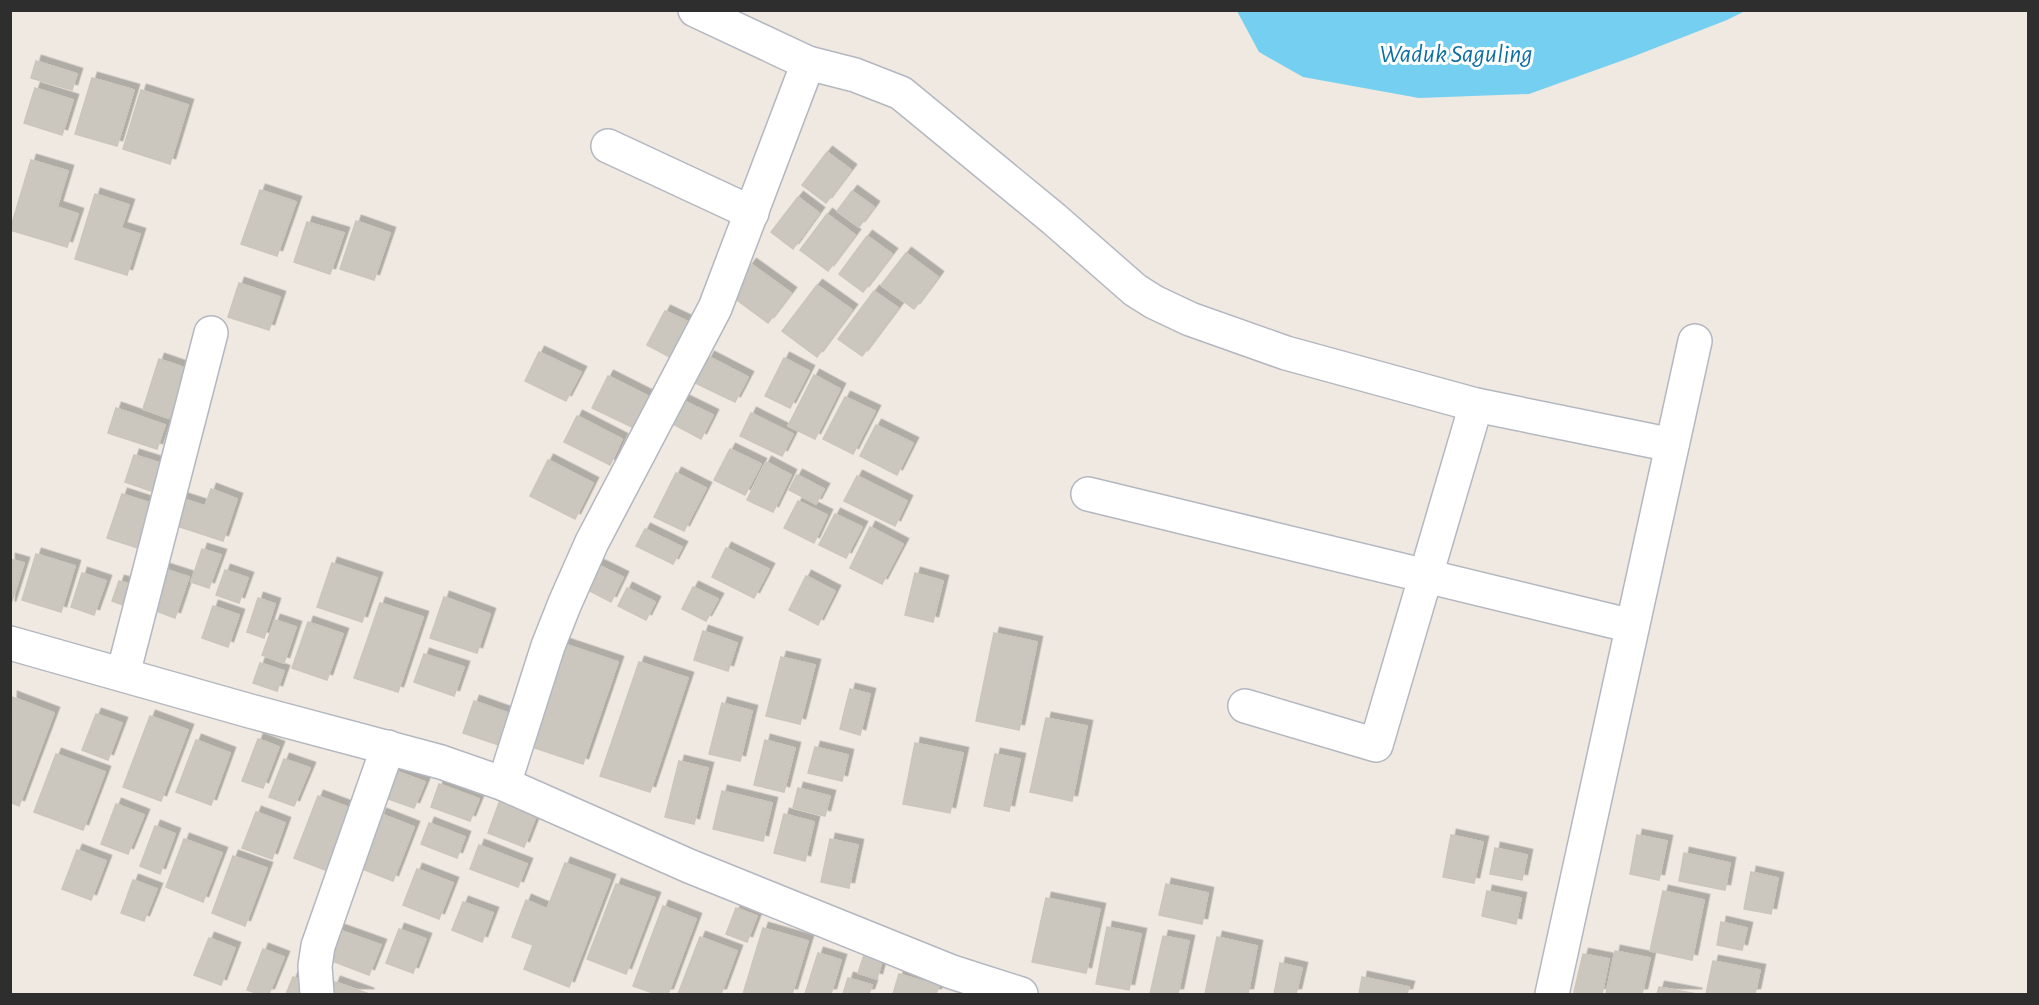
<svg xmlns="http://www.w3.org/2000/svg" width="2039" height="1005" viewBox="0 0 2039 1005" font-family="'Alegreya Sans',sans-serif">
  <style>
    .water { fill: #75cff0 }
    .building { fill: #cbc7bf; stroke: #cbc5ba; stroke-width: 1.5; filter: url(#shadow) }
    .lines { fill: none; stroke-linecap: round; stroke-linejoin: round }
    .street-casing { stroke: #b4b7c1; stroke-width: 36 }
    .street { stroke: #fff; stroke-width: 33 }
    .labels { text-anchor: middle; stroke-width: 6; stroke-linejoin: round; paint-order: stroke }
    .water-label { font-size: 26px; font-style: italic; fill: #0d6fa3; stroke: #fff }
  </style>
  <defs>
    <filter id="shadow"><feDropShadow dx="5.5" dy="-5.5" stdDeviation="0" flood-color="#0004"/></filter>
  </defs>
  <rect width="100%" height="100%" fill="#efe9e1"/>
  <!-- water -->
  <polygon class="water" points="1237,11 1745,11 1727,20 1632,57 1529,94 1419,98 1303,77 1259,52"/>
  <!-- building -->
  <g class="building">
    <polygon points="36,61 77,74 72,90 31,78"/>
    <polygon points="92,78 134,90 117,146 75,134"/>
    <polygon points="35,88 73,100 62,135 24,123"/>
    <polygon points="141,90 188,105 170,164 123,149"/>
    <polygon points="827,152 851,170 826,203 802,185"/>
    <polygon points="31,160 68,171 57,207 78,214 67,247 10,230"/>
    <polygon points="260,190 296,202 277,256 241,244"/>
    <polygon points="852,191 874,207 859,227 837,211"/>
    <polygon points="95,194 129,205 121,228 140,234 127,275 75,259"/>
    <polygon points="798,197 819,213 793,249 771,232"/>
    <polygon points="827,214 855,235 828,271 800,250"/>
    <polygon points="356,221 390,233 374,280 340,269"/>
    <polygon points="307,222 344,233 330,274 294,262"/>
    <polygon points="867,236 892,254 863,292 839,274"/>
    <polygon points="906,253 938,277 914,309 881,285"/>
    <polygon points="751,264 791,293 768,323 729,294"/>
    <polygon points="239,283 280,297 269,330 228,317"/>
    <polygon points="817,285 852,310 817,357 782,331"/>
    <polygon points="874,291 898,308 862,356 838,339"/>
    <polygon points="665,311 697,326 679,362 647,345"/>
    <polygon points="539,352 581,372 566,401 525,381"/>
    <polygon points="709,357 748,377 735,402 695,383"/>
    <polygon points="784,358 809,371 790,408 765,396"/>
    <polygon points="159,359 191,370 174,420 143,409"/>
    <polygon points="814,375 840,389 815,439 788,426"/>
    <polygon points="608,376 650,397 634,428 592,408"/>
    <polygon points="845,397 875,411 853,454 823,439"/>
    <polygon points="680,399 713,415 701,439 669,422"/>
    <polygon points="116,408 165,425 157,449 108,433"/>
    <polygon points="751,413 793,434 782,456 740,436"/>
    <polygon points="577,416 622,439 610,465 564,442"/>
    <polygon points="876,425 913,443 897,475 860,456"/>
    <polygon points="730,449 761,464 745,495 714,480"/>
    <polygon points="134,455 163,464 154,492 125,482"/>
    <polygon points="548,460 593,483 575,519 530,496"/>
    <polygon points="766,462 791,475 773,512 747,500"/>
    <polygon points="676,473 706,488 684,531 654,517"/>
    <polygon points="797,475 824,489 816,504 789,490"/>
    <polygon points="857,476 907,501 895,526 844,501"/>
    <polygon points="211,489 237,499 223,541 171,524 180,498 205,506"/>
    <polygon points="122,494 153,504 138,548 107,538"/>
    <polygon points="798,501 827,515 814,543 784,528"/>
    <polygon points="835,514 862,527 846,558 819,545"/>
    <polygon points="870,527 903,544 882,584 850,568"/>
    <polygon points="645,529 682,547 673,564 636,546"/>
    <polygon points="726,548 769,569 754,598 712,577"/>
    <polygon points="202,549 221,555 209,588 191,582"/>
    <polygon points="36,554 75,566 61,612 22,600"/>
    <polygon points="10,559 24,563 10,607"/>
    <polygon points="332,563 377,578 362,622 317,607"/>
    <polygon points="598,565 623,577 611,602 586,589"/>
    <polygon points="164,569 189,577 175,618 151,609"/>
    <polygon points="225,570 248,578 239,603 216,595"/>
    <polygon points="82,573 106,581 94,615 71,607"/>
    <polygon points="915,573 943,581 933,622 905,615"/>
    <polygon points="806,576 835,591 818,625 789,610"/>
    <polygon points="119,581 133,585 126,606 112,601"/>
    <polygon points="693,587 718,599 706,621 682,609"/>
    <polygon points="627,588 655,602 646,620 618,606"/>
    <polygon points="444,597 490,614 477,653 430,638"/>
    <polygon points="258,598 275,604 264,638 247,632"/>
    <polygon points="380,603 423,617 398,692 354,678"/>
    <polygon points="213,606 239,615 228,647 202,638"/>
    <polygon points="275,620 296,627 284,663 262,655"/>
    <polygon points="308,622 343,634 327,680 292,668"/>
    <polygon points="703,631 737,643 728,671 694,660"/>
    <polygon points="994,633 1037,642 1019,730 976,721"/>
    <polygon points="561,643 618,662 583,764 526,745"/>
    <polygon points="424,654 464,667 454,696 414,682"/>
    <polygon points="781,657 815,665 800,724 766,716"/>
    <polygon points="639,662 688,678 650,792 600,776"/>
    <polygon points="260,663 284,671 277,691 253,683"/>
    <polygon points="850,689 870,694 860,735 840,729"/>
    <polygon points="12,697 54,713 19,806 10,802"/>
    <polygon points="474,701 519,717 508,748 463,733"/>
    <polygon points="722,703 752,711 740,761 709,754"/>
    <polygon points="96,714 122,723 108,760 82,750"/>
    <polygon points="150,716 188,730 161,801 123,787"/>
    <polygon points="1046,718 1087,726 1072,801 1030,792"/>
    <polygon points="258,739 279,747 263,788 242,781"/>
    <polygon points="196,740 230,753 211,805 176,792"/>
    <polygon points="765,740 795,748 784,792 754,785"/>
    <polygon points="915,743 963,753 950,813 903,804"/>
    <polygon points="815,747 848,755 842,781 808,773"/>
    <polygon points="56,754 105,772 83,830 34,812"/>
    <polygon points="995,754 1020,759 1009,811 984,806"/>
    <polygon points="284,759 310,768 294,806 269,797"/>
    <polygon points="679,761 708,768 694,824 665,817"/>
    <polygon points="393,770 425,782 414,808 383,797"/>
    <polygon points="439,784 479,799 470,821 431,807"/>
    <polygon points="798,788 830,796 825,816 793,808"/>
    <polygon points="722,791 772,803 763,841 713,829"/>
    <polygon points="318,796 358,811 333,873 294,858"/>
    <polygon points="500,800 537,814 524,847 488,833"/>
    <polygon points="116,804 144,815 128,854 101,844"/>
    <polygon points="256,812 285,823 272,859 242,848"/>
    <polygon points="381,814 414,827 393,881 360,868"/>
    <polygon points="784,814 814,822 805,861 774,853"/>
    <polygon points="429,823 465,837 457,858 421,844"/>
    <polygon points="155,826 175,834 160,874 140,866"/>
    <polygon points="1451,835 1483,842 1474,883 1443,877"/>
    <polygon points="1637,835 1667,841 1659,880 1630,874"/>
    <polygon points="184,839 222,853 203,902 166,887"/>
    <polygon points="830,839 858,845 849,888 821,882"/>
    <polygon points="479,845 527,864 518,887 470,869"/>
    <polygon points="1495,848 1527,855 1522,880 1490,874"/>
    <polygon points="77,850 106,861 91,900 62,889"/>
    <polygon points="1684,853 1730,863 1725,890 1679,881"/>
    <polygon points="233,856 267,868 245,926 212,913"/>
    <polygon points="565,863 610,880 569,987 524,969 533,945 512,937 526,900 547,909"/>
    <polygon points="417,869 453,883 439,919 403,905"/>
    <polygon points="1751,872 1778,878 1771,914 1744,909"/>
    <polygon points="133,880 157,889 144,921 121,913"/>
    <polygon points="616,884 655,898 626,974 587,959"/>
    <polygon points="1166,884 1208,893 1202,924 1159,915"/>
    <polygon points="1487,891 1521,898 1516,924 1482,916"/>
    <polygon points="1663,891 1704,900 1692,960 1650,951"/>
    <polygon points="1046,898 1100,909 1086,973 1032,962"/>
    <polygon points="463,902 493,913 482,942 452,930"/>
    <polygon points="663,906 696,919 668,994 656,994 633,986"/>
    <polygon points="736,908 757,916 747,942 726,934"/>
    <polygon points="1721,922 1747,928 1742,950 1717,945"/>
    <polygon points="1107,927 1141,934 1129,990 1096,984"/>
    <polygon points="763,928 808,941 792,994 743,994"/>
    <polygon points="399,929 426,939 413,973 386,963"/>
    <polygon points="339,930 381,945 369,975 327,959"/>
    <polygon points="1163,936 1189,941 1178,994 1150,994"/>
    <polygon points="700,937 737,951 721,994 678,994"/>
    <polygon points="1217,937 1257,946 1248,994 1205,994"/>
    <polygon points="209,938 235,948 221,985 194,975"/>
    <polygon points="263,949 284,957 269,994 259,994 247,990"/>
    <polygon points="1615,951 1650,958 1642,994 1606,994"/>
    <polygon points="865,952 883,957 877,979 858,973"/>
    <polygon points="818,953 841,960 831,994 805,994"/>
    <polygon points="1583,954 1609,959 1602,994 1574,992"/>
    <polygon points="1713,961 1760,970 1755,994 1706,994"/>
    <polygon points="1280,963 1302,968 1296,994 1274,994"/>
    <polygon points="899,974 939,986 936,994 893,994"/>
    <polygon points="293,977 312,984 308,994 286,994"/>
    <polygon points="1362,977 1409,987 1407,994 1359,994"/>
    <polygon points="848,978 872,985 869,994 843,994"/>
    <polygon points="335,982 369,994 330,994"/>
    <polygon points="1659,987 1697,994 1657,994"/>
  </g>
  <g class="lines">
    <defs>
      <g id="street">
        <polyline points="695,10 808,63 855,75 901,93 1054,219 1135,290 1154,302 1190,319 1286,353 1476,405 1672,445"/>
        <polyline points="608,146 752,213"/>
        <polyline points="1088,494 1632,626"/>
        <polyline points="10,643 250,711 441,762 504,784 689,866 952,972 1021,994"/>
        <polyline points="123,674 211,333"/>
        <polyline points="1245,706 1376,745 1476,405"/>
        <polyline points="504,784 548,646 565,603 592,542 715,308 808,63"/>
        <polyline points="317,994 315,966 318,946 388,747"/>
        <polyline points="1552,994 1695,341"/>
      </g>
    </defs>
    <!-- street casing -->
    <use href="#street" class="street-casing"/>
    <!-- street -->
    <use href="#street" class="street"/>
  </g>
  <g class="labels">
    <!-- water labels -->
    <g class="water-label">
      <text x="1456" y="62">Waduk Saguling</text>
    </g>
  </g>
  <!-- border -->
  <rect width="2039" height="1005" fill="none" stroke="#2e2e2e" stroke-width="24"/>
</svg>
